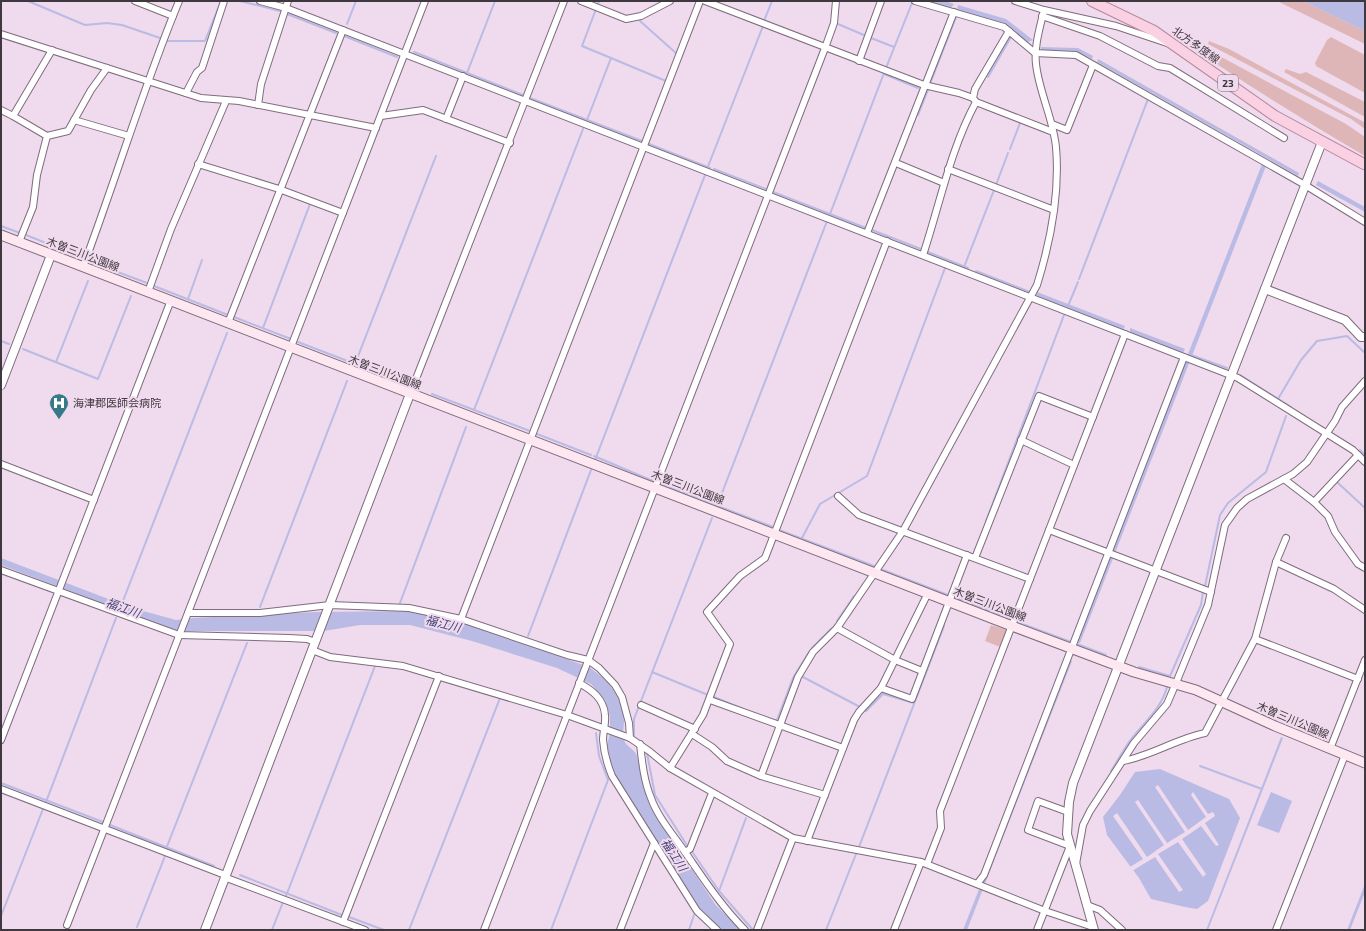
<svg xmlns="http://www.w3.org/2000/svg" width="1366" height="931" viewBox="0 0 1366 931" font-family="'Exo 2','Noto Sans JP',sans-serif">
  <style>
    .green { fill: #dfb6b8 }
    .water { fill: #babbe4 }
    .pier { fill: #f0daed }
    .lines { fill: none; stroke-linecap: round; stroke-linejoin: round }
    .stream { stroke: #babbe4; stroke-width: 2 }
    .minor-casing { stroke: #7f6c7d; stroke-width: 8 }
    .tertiary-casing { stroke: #7f6c7d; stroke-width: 10 }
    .secondary-casing { stroke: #7f6c7d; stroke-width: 11 }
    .primary-casing { stroke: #b7889d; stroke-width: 12 }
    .minor { stroke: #fff; stroke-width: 6 }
    .tertiary { stroke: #fff; stroke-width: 8 }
    .secondary { stroke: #fde8f1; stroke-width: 9 }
    .primary { stroke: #fad1e2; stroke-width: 10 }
    .labels { text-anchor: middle; stroke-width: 4; stroke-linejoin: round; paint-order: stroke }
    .shield { fill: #f0daed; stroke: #756973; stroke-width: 1 }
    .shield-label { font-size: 10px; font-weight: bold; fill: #40383f }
    .street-label { font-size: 11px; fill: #40383f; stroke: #f0daed }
    .poi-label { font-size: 11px; fill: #40383f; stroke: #f0daed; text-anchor: start }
    .water-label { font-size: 12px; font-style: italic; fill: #454277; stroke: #f0daed }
  </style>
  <rect width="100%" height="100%" fill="#f0daed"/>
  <!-- green -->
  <g class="green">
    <polygon points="1277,1 1303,1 1365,31 1365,44"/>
    <path d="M1173,31l173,93 19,13v19c-67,-39 -131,-79 -194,-123z"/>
    <polygon points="1331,37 1365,55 1365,93 1316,66 1315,63 1327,40"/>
    <polygon points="1209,41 1229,49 1364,122 1365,120 1365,129 1351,119 1208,44"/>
    <polygon points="1286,69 1300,74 1306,72 1365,102 1365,117 1284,72"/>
    <polygon points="991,625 1007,630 1000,647 985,641"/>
  </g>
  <!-- water -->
  <g class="water">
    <polygon points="926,1 945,1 954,4 951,8"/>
    <polygon points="1303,1 1365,1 1365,31"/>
    <polygon points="958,5 1006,19 1033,40 1028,42 1005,24 957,10"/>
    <polygon points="1041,47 1078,48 1093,56 1092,59 1076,51 1041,50"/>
    <polygon points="1098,59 1299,173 1298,176 1097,62"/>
    <polygon points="1262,164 1266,166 1080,643 1076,642"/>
    <polygon points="1318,181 1365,207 1365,212 1316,185"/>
    <polygon points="1037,292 1125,326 1123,330 1037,296"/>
    <polygon points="1130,328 1185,349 1183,353 1130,333"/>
    <path d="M1,558l131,50 44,12 17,-2 123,-6 98,-1 23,4 30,9 122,43c20,14 33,29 35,54 0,6 -2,13 0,19 2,7 11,9 13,16 5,18 5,30 13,50l65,98 25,26h-19l-20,-20 -88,-139 -6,-26 3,-12v-17l-5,-16 -14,-16 -34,-16 -85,-27 -62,-16h-50l-36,6h-138l-15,-2 -170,-64z"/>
    <polygon points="1069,660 1072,661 967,930 963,930"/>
    <polygon points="1281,737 1283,738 1208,930 1206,930"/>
    <polygon points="1160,769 1229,799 1240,818 1208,901 1197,909 1185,907 1151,899 1139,878 1107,835 1103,817 1120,795 1135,772"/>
    <polygon points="1271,792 1292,801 1279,833 1257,825"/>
    <polygon points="1365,884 1365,892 1350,930 1347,930"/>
  </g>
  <!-- pier -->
  <polygon class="pier" points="1158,785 1188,830 1206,817 1191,795 1193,792 1208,814 1213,812 1215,816 1205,823 1219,845 1216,846 1201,826 1182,839 1206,874 1203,877 1178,842 1158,854 1183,890 1179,892 1155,857 1132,871 1130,867 1143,859 1113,816 1117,813 1147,857 1164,845 1135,802 1138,800 1167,843 1185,832 1155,787"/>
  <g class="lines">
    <!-- stream -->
    <g class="stream">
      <polyline points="28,1 85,25 107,23 122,25 160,38"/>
      <polyline points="240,1 280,11"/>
      <polyline points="597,4 600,1"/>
      <polyline points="287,14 336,33"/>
      <polyline points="640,21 677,54 676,55"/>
      <polyline points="764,21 772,1"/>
      <polyline points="347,24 356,1"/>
      <polyline points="838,24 866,36"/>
      <polyline points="344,36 397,57"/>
      <polyline points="871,38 894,47"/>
      <polyline points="166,41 205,41 221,1"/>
      <polyline points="414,52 523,95"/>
      <polyline points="611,58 666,81"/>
      <polyline points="886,68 912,3"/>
      <polyline points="467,73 495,1"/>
      <polyline points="884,74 918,88"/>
      <polyline points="988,77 1011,37"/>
      <polyline points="930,84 956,17"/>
      <polyline points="530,98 642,141"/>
      <polyline points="918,115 928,90"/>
      <polyline points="587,120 611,58 582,46 596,9"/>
      <polyline points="649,144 710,168"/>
      <polyline points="1010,149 1020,123"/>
      <polyline points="707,169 763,26"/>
      <polyline points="714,169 766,189"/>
      <polyline points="996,185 1008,153"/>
      <polyline points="773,192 866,228"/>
      <polyline points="830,214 884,73"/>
      <polyline points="1,226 20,233"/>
      <polyline points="872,230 921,249"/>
      <polyline points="26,235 81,257"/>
      <polyline points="928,252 968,268"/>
      <polyline points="91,262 147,283"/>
      <polyline points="964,267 994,190"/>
      <polyline points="976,271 1030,292"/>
      <polyline points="1079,279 1148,99"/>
      <polyline points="154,286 228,315"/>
      <polyline points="188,299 202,260"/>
      <polyline points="1068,306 1078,282"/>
      <polyline points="234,317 291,339"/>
      <polyline points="263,328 310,204"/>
      <polyline points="1,341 9,344"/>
      <polyline points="298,342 397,380"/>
      <polyline points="23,349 98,379 131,296"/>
      <polyline points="1191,355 1227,368"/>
      <polyline points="56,362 88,281"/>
      <polyline points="355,364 436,156"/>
      <polyline points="1240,375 1291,407"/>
      <polyline points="432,394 530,431"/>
      <polyline points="1278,399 1301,360 1317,341 1347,336 1365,353"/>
      <polyline points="474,410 583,129"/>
      <polyline points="537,434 591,455"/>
      <polyline points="1360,450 1365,455"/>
      <polyline points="594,456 653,481"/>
      <polyline points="595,460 705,175"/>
      <polyline points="1337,482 1365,508"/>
      <polyline points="660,484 773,527"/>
      <polyline points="717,506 827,221"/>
      <polyline points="986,521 1064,315"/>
      <polyline points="779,530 874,566"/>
      <polyline points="802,538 820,504 867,476 945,268"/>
      <polyline points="883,570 948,595"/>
      <polyline points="1205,586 1220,515 1228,503 1266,472 1286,416"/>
      <polyline points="956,598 1011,619"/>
      <polyline points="400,603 466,427"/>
      <polyline points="121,606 227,333"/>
      <polyline points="260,607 347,381"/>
      <polyline points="837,621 854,596"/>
      <polyline points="1017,622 1071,642"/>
      <polyline points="528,636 591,470"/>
      <polyline points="1077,644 1106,655"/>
      <polyline points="812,648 832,628"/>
      <polyline points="1139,667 1170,676 1201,605 1203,592"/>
      <polyline points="652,672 708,695"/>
      <polyline points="801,676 860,707"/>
      <polyline points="714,697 743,709"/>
      <polyline points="865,710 866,711 883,694 914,703"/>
      <polyline points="773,721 777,720 793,678 809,652"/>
      <polyline points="634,735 634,719 712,518"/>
      <polyline points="647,753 655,795 688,847"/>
      <polyline points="1200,766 1262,789"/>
      <path d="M1111,771c6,-9 11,-19 18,-29 13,-18 32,-32 38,-55"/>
      <polyline points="1,783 103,822"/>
      <polyline points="46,802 116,618"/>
      <polyline points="110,825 214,866"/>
      <polyline points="859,847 944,626"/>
      <polyline points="166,849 247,643"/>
      <polyline points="693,853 719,891 753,930"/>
      <polyline points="240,875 342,915"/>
      <polyline points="719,891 746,818"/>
      <polyline points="286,896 375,666"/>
      <polyline points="1,916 43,809"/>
      <polyline points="349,917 384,930"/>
      <polyline points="137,927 165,856"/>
      <polyline points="272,930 283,902"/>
      <polyline points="409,930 500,698"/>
      <polyline points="551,930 608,780 599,756 596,733"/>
      <polyline points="689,930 694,915"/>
      <polyline points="826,930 856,854"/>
    </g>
    <defs>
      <g id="minor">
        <polyline points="135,1 173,16"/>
        <polyline points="260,1 286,8 1238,378 1353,450 1365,462"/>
        <polyline points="581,1 626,19 641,16 670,1"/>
        <polyline points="705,1 924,85 959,93 973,98"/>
        <polyline points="915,1 1004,27 1035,53 1076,55 1305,185 1365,222"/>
        <polyline points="1015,1 1044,10"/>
        <polyline points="1042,16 1100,36 1158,66 1170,68 1284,138"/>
        <polyline points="1,34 201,98 239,101 376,128"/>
        <polyline points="859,61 881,1"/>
        <polyline points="186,93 197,72 202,68 224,1"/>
        <polyline points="976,102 1053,132"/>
        <polyline points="258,105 261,84 288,1"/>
        <polyline points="1,110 13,116"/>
        <polyline points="381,116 423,110 510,143"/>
        <polyline points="446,119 463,76"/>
        <polyline points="74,120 129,136"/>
        <polyline points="1052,124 1067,130 1093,65"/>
        <polyline points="47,136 68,131 91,90 107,68"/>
        <polyline points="896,163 944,183"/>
        <polyline points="198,164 279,189 343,213"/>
        <polyline points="948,169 1054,210"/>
        <polyline points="867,233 954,12"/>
        <polyline points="19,242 33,207 37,175 47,136 13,116 52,50"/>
        <path d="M923,255c17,-51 27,-105 53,-153l-3,-4 2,-9 34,-58"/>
        <path d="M83,267c33,-88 60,-179 96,-266"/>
        <polyline points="148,292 171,229 226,101"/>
        <polyline points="228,323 343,30"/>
        <polyline points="410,394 564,1"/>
        <polyline points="1021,440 1074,465"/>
        <polyline points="1,464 94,500"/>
        <polyline points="1284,479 1314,502 1328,516 1335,532 1358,564 1365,568"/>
        <polyline points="838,496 859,515 1030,579"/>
        <polyline points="1314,502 1358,455"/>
        <polyline points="1049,530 1211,592"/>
        <polyline points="975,558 1039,396 1093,417"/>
        <polyline points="1276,562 1286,538"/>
        <polyline points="1,570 179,635 289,638 307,639 315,642"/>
        <polyline points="188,613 260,613 330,605 409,608 461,619 567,655 588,660 599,668 615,685 622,697 629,723 630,738"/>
        <polyline points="461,619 700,1"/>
        <polyline points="837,628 895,660 922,671"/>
        <polyline points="1255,639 1358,679"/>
        <polyline points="312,650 330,657 403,666 567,715 630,738 649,751 670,768 793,838 921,862 1045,911 1093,927"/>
        <path d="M579,683c13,7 25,16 26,32 1,8 -2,17 -2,25 1,13 4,24 9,36l85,135 20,19"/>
        <polyline points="881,688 928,593"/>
        <polyline points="710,700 843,748"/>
        <polyline points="641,705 695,729"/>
        <polyline points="692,734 712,747 727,761 761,776 825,795"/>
        <polyline points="1,740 171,300"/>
        <path d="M640,744c2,18 4,37 11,54 7,20 24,39 36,57 18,26 35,52 58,75"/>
        <polyline points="1330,749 1365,660"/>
        <path d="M1123,761c28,-5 53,-22 82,-28l50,-94 21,-77 58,27 31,21"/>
        <polyline points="670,768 703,715 730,644 707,612 740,576 765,558 887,241"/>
        <path d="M761,776l37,-99 15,-25 24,-24 66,-97 134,-246c14,-45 23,-92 19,-138 -3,-29 -17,-55 -20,-83 -2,-18 4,-37 8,-54l72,16 54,18"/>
        <polyline points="1,789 225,875"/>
        <polyline points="807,841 854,720 859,712 881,688 912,699 967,555"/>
        <polyline points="685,852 690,849 712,793"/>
        <polyline points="927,864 941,828 940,811 1125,334"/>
        <polyline points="1076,864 1083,825 1090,811 1134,743 1167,704 1176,683 1208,605 1225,525 1237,508 1247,499 1293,474 1307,462 1335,421 1342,407 1365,381"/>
        <polyline points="224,877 365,930"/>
        <polyline points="977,884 984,875 1184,357"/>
        <polyline points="1087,905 1100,910 1122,930"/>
        <polyline points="343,922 439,676"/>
        <polyline points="67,925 425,1"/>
        <polyline points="484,930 825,48 834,23 836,1"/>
        <polyline points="620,930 654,843"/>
        <polyline points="757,930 793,838"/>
        <polyline points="894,930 921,862"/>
        <polyline points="1037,930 1070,846 1028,830 1038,801 1068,812"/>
        <polyline points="1276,930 1345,755"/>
      </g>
      <g id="tertiary">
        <polyline points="1265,289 1345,320 1361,337 1365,337"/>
        <polyline points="1,385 51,255"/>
        <polyline points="205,930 410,394"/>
        <polyline points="1094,930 1067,834 1069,802 1073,783 1322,142"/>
      </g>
      <polyline id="secondary" points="1,235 1012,626 1134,672 1196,690 1275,726 1365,763"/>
      <polyline id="primary" points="1092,1 1154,31 1275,116 1364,164"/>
    </defs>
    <!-- minor casing -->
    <use href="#minor" class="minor-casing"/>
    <!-- tertiary casing -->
    <use href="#tertiary" class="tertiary-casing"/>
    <!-- secondary casing -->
    <use href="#secondary" class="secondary-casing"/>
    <!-- primary casing -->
    <use href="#primary" class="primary-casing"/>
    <!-- minor -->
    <use href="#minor" class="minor"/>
    <!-- tertiary -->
    <use href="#tertiary" class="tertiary"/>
    <!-- secondary -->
    <use href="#secondary" class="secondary"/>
    <!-- primary -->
    <use href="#primary" class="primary"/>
  </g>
  <!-- icons -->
  <defs>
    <symbol id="hospital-pin" viewBox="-11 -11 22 30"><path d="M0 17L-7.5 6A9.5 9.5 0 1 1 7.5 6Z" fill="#367a8a" stroke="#f0daed"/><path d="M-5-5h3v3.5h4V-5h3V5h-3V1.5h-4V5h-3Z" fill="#fff"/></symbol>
  </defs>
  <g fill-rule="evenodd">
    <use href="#hospital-pin" x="48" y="392" width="22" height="30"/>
  </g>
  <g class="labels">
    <!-- shield labels -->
    <rect class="shield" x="1218" y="75" width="20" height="16" rx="3"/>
    <g class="shield-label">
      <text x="1228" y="87">23</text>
    </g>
    <!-- street labels -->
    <g class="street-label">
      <text transform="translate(1196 45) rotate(35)" y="4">北方多度線</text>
      <text transform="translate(83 254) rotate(21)" y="4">木曽三川公園線</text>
      <text transform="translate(385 372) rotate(21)" y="4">木曽三川公園線</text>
      <text transform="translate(688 487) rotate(21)" y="4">木曽三川公園線</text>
      <text transform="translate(990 604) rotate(21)" y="4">木曽三川公園線</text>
      <text transform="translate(1293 720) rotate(23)" y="4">木曽三川公園線</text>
    </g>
    <!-- poi labels -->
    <g class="poi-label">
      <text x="73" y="407">海津郡医師会病院</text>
    </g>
    <!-- water labels -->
    <g class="water-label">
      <text transform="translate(123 608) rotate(19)" y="4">福江川</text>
      <text transform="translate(443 624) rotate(14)" y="4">福江川</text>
      <text transform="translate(674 855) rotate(57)" y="4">福江川</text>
    </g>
  </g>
  <!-- border -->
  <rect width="1366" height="931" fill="none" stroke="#40383f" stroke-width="4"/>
</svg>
